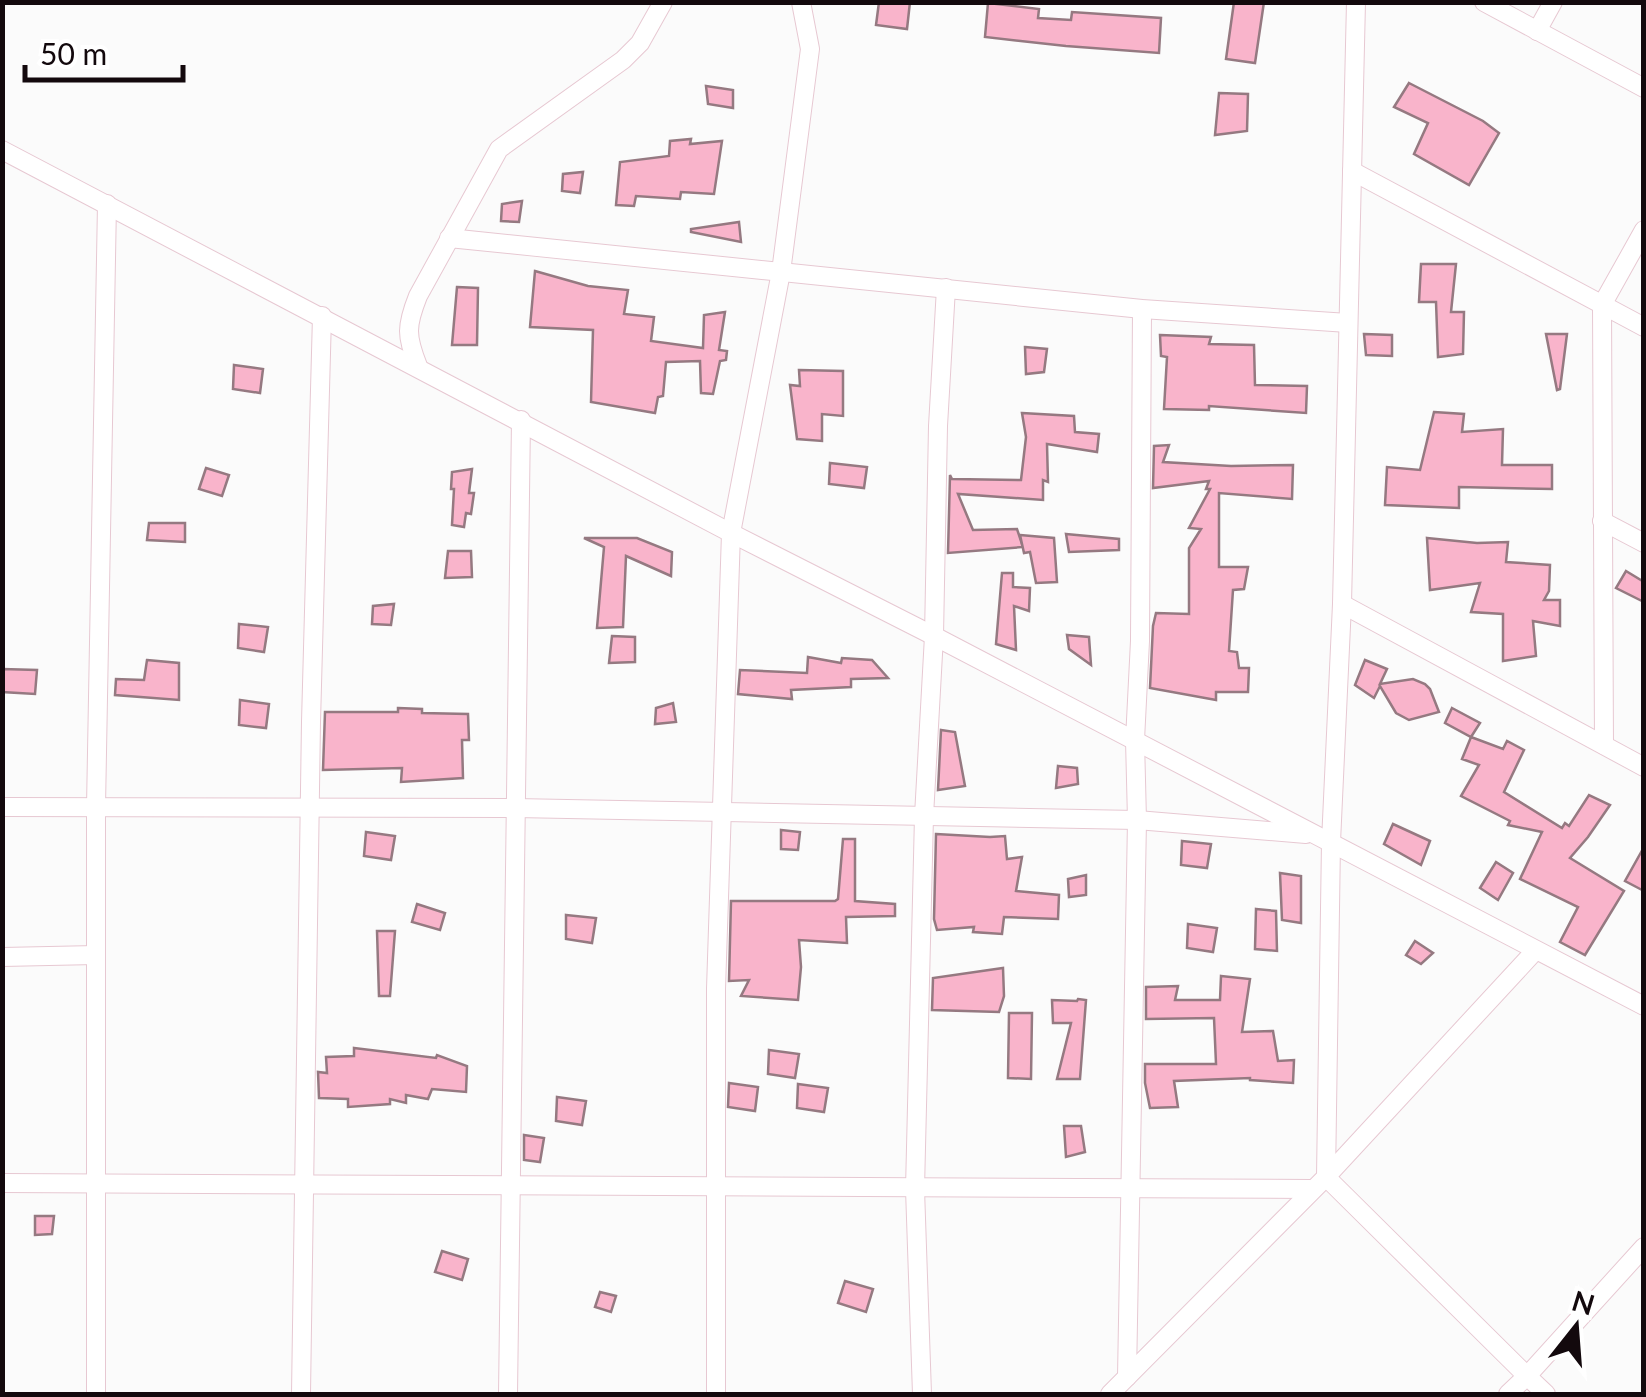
<svg xmlns="http://www.w3.org/2000/svg" width="1646" height="1397" viewBox="0 0 1646 1397" font-family="Lato,sans-serif">
  <style>
    .building { fill: #f9b4cb; stroke: #957981; stroke-width: 2.5 }
    .lines { fill: none; stroke-linecap: round; stroke-linejoin: round }
    .street-casing { stroke: #e7c8d2; stroke-width: 20 }
    .street { stroke: #fff; stroke-width: 18 }
  </style>
  <rect width="100%" height="100%" fill="#fbfbfb"/>
  <!-- building -->
  <g class="building">
    <polygon points="879,2 910,2 907,29 876,25"/>
    <polygon points="1234,2 1264,2 1255,63 1226,59"/>
    <polygon points="988,3 1039,9 1038,18 1071,20 1072,12 1161,18 1159,53 1066,46 985,37"/>
    <polygon points="1409,83 1483,121 1499,133 1469,185 1414,154 1428,123 1394,107"/>
    <polygon points="706,86 733,90 733,108 708,104"/>
    <polygon points="1219,93 1248,94 1247,131 1215,135"/>
    <polygon points="691,139 690,144 722,141 714,194 681,192 680,199 636,196 634,206 616,205 620,162 669,156 670,141"/>
    <polygon points="583,172 580,193 562,191 563,174"/>
    <polygon points="522,201 519,222 501,221 502,204"/>
    <polygon points="739,222 741,242 691,232 691,229"/>
    <polygon points="1421,264 1456,264 1451,312 1464,312 1463,354 1438,357 1436,302 1419,302"/>
    <polygon points="535,271 588,286 628,290 624,314 654,317 651,341 703,348 704,315 725,312 719,350 727,351 726,360 720,361 713,394 701,393 700,361 666,362 663,396 658,397 655,413 591,402 593,330 530,327"/>
    <polygon points="457,287 478,288 477,345 452,345"/>
    <polygon points="1364,334 1392,335 1392,356 1366,355"/>
    <polygon points="1546,334 1567,334 1560,389 1557,390"/>
    <polygon points="1160,335 1211,337 1209,344 1254,345 1255,385 1307,386 1306,413 1209,406 1209,410 1164,409 1167,357 1161,356"/>
    <polygon points="1025,347 1047,349 1044,372 1026,374"/>
    <polygon points="234,365 263,369 260,393 233,389"/>
    <polygon points="799,370 843,371 843,416 822,414 822,441 797,439 790,385 800,386"/>
    <polygon points="1434,412 1464,414 1462,432 1503,429 1502,465 1552,465 1552,489 1459,487 1459,508 1385,505 1387,467 1420,470"/>
    <polygon points="1022,413 1074,416 1075,432 1099,434 1097,452 1047,444 1048,482 1043,480 1043,500 958,494 973,530 1017,529 1023,547 948,553 950,475 952,479 1021,480 1026,437"/>
    <polygon points="1169,445 1163,462 1231,466 1293,465 1292,499 1219,493 1219,567 1248,567 1244,589 1233,590 1229,651 1237,652 1239,668 1249,668 1248,692 1216,692 1216,700 1150,688 1153,626 1156,613 1189,614 1189,548 1201,529 1189,528 1210,489 1206,489 1209,481 1153,488 1154,446"/>
    <polygon points="830,463 867,467 864,488 829,484"/>
    <polygon points="206,468 229,475 222,496 199,489"/>
    <polygon points="472,469 469,493 474,493 471,514 466,513 464,527 452,525 454,489 451,489 452,472"/>
    <polygon points="149,523 185,523 185,542 147,540"/>
    <polygon points="1066,534 1119,539 1119,550 1069,552"/>
    <polygon points="1020,535 1054,538 1057,582 1036,583 1030,552 1024,553"/>
    <polygon points="584,538 637,538 672,552 671,576 626,556 623,627 597,628 604,547"/>
    <polygon points="1427,538 1477,543 1508,542 1506,562 1550,565 1549,591 1544,600 1560,600 1560,626 1533,621 1536,656 1503,661 1503,614 1471,612 1480,583 1430,590"/>
    <polygon points="448,551 471,551 472,577 445,578"/>
    <polygon points="1626,571 1644,582 1644,602 1616,588"/>
    <polygon points="1002,573 1013,573 1013,587 1030,588 1029,611 1014,606 1016,650 996,644"/>
    <polygon points="394,604 391,625 372,624 373,606"/>
    <polygon points="239,624 268,627 264,652 238,648"/>
    <polygon points="1067,635 1089,637 1091,665 1069,649"/>
    <polygon points="612,636 635,637 635,662 609,663"/>
    <polygon points="808,657 841,663 842,658 872,660 888,678 851,679 851,687 791,690 792,699 738,694 740,670 807,673"/>
    <polygon points="147,660 179,663 179,700 115,695 116,679 144,680"/>
    <polygon points="1365,660 1387,669 1380,684 1413,679 1425,684 1430,689 1439,712 1409,720 1396,713 1380,686 1374,698 1355,685"/>
    <polygon points="2,669 37,670 35,694 2,692"/>
    <polygon points="240,700 269,704 266,728 239,725"/>
    <polygon points="673,703 676,722 655,724 656,708"/>
    <polygon points="398,708 422,709 422,713 468,714 469,740 462,740 463,778 401,782 402,768 323,770 325,712 398,712"/>
    <polygon points="1452,708 1480,723 1471,737 1445,723"/>
    <polygon points="941,730 955,732 965,786 938,790"/>
    <polygon points="1471,737 1503,749 1507,741 1524,750 1504,792 1562,828 1565,823 1569,826 1589,795 1610,805 1588,837 1570,858 1624,891 1585,955 1560,942 1578,907 1520,879 1542,832 1508,825 1510,821 1461,796 1479,765 1462,759"/>
    <polygon points="1058,766 1077,768 1078,784 1056,788"/>
    <polygon points="1393,824 1430,841 1421,865 1384,844"/>
    <polygon points="781,830 800,832 798,850 781,849"/>
    <polygon points="366,832 395,836 391,860 364,856"/>
    <polygon points="936,834 990,837 1005,836 1007,859 1022,857 1016,891 1059,895 1058,919 1004,917 1002,934 973,932 974,927 937,930 934,919"/>
    <polygon points="843,839 855,839 855,901 895,904 895,916 846,917 847,943 799,940 801,967 798,1000 741,996 749,980 729,981 731,901 835,901 838,899"/>
    <polygon points="1182,841 1211,844 1207,868 1181,865"/>
    <polygon points="1644,847 1644,891 1625,881"/>
    <polygon points="1496,862 1513,873 1498,900 1480,888"/>
    <polygon points="1280,873 1301,876 1301,923 1282,920"/>
    <polygon points="1086,875 1086,895 1069,897 1068,879"/>
    <polygon points="417,904 445,913 440,930 412,922"/>
    <polygon points="1256,909 1276,911 1277,951 1255,949"/>
    <polygon points="566,915 596,918 592,943 566,939"/>
    <polygon points="1188,924 1217,928 1213,952 1187,948"/>
    <polygon points="377,931 395,931 390,996 379,996"/>
    <polygon points="1415,941 1433,953 1421,964 1406,955"/>
    <polygon points="1003,968 1004,996 999,1012 932,1010 933,978"/>
    <polygon points="1221,976 1250,979 1242,1032 1273,1031 1278,1061 1294,1060 1293,1083 1250,1080 1250,1078 1174,1081 1178,1107 1150,1108 1145,1083 1145,1064 1216,1064 1214,1018 1146,1019 1146,987 1178,986 1175,1000 1220,1000"/>
    <polygon points="1078,999 1086,1000 1080,1079 1057,1079 1071,1023 1053,1023 1052,1000 1077,1001"/>
    <polygon points="1009,1013 1032,1013 1031,1079 1008,1078"/>
    <polygon points="354,1048 436,1058 437,1055 467,1066 466,1092 432,1089 428,1099 406,1095 406,1103 390,1099 390,1104 348,1107 348,1099 319,1098 318,1072 327,1073 326,1057 354,1056"/>
    <polygon points="769,1050 799,1054 795,1078 768,1074"/>
    <polygon points="729,1083 758,1087 755,1111 728,1107"/>
    <polygon points="798,1084 828,1088 824,1112 797,1108"/>
    <polygon points="557,1097 586,1101 582,1125 556,1121"/>
    <polygon points="1064,1126 1081,1126 1085,1152 1066,1157"/>
    <polygon points="524,1135 544,1138 540,1162 524,1160"/>
    <polygon points="35,1216 54,1216 52,1234 35,1235"/>
    <polygon points="442,1251 468,1259 462,1280 435,1272"/>
    <polygon points="845,1281 873,1289 866,1312 838,1303"/>
    <polygon points="600,1292 616,1296 611,1312 595,1307"/>
  </g>
  <g class="lines">
    <defs>
      <g id="street">
        <polyline points="1484,2 1644,88"/>
        <polyline points="1537,31 1553,2"/>
        <polyline points="2,150 731,533 934,636 1644,1006"/>
        <polyline points="1352,171 1644,327"/>
        <polyline points="449,238 1142,309 1348,323"/>
        <path d="M418,366c-12,-30 -12,-40 0,-70l81,-147 124,-89 17,-17 23,-41"/>
        <polyline points="1602,521 1644,543"/>
        <polyline points="1342,604 1644,767"/>
        <polyline points="1604,745 1602,305 1644,230"/>
        <polyline points="2,807 515,808 1137,820 1306,834"/>
        <polyline points="2,957 96,955"/>
        <polyline points="2,1183 1311,1189"/>
        <polyline points="1527,1376 1644,1247"/>
        <polyline points="1527,1376 1546,1394"/>
        <polyline points="1127,1377 1137,820 1135,740 1140,641 1142,309"/>
        <polyline points="96,1394 96,807 107,204"/>
        <polyline points="301,1394 311,722 322,316"/>
        <polyline points="508,1394 521,420"/>
        <polyline points="716,1394 716,989 731,533 781,272 810,49 801,2"/>
        <polyline points="922,1394 915,1189 924,816 934,636 938,426 946,288"/>
        <polyline points="1110,1394 1326,1177 1331,842 1342,604 1356,2"/>
        <polyline points="1508,1394 1527,1376 1326,1177 1535,951"/>
      </g>
    </defs>
    <!-- street casing -->
    <use href="#street" class="street-casing"/>
    <!-- street -->
    <use href="#street" class="street"/>
  </g>
  <!-- border -->
  <rect width="1646" height="1397" fill="none" stroke="#13090d" stroke-width="10"/>
  <!-- north arrow -->
  <g transform="translate(1576 1327) rotate(17)" stroke="#ffffff" stroke-width="8" paint-order="stroke">
  <path d="M0-8L18 38L0 25L-18 38Z" fill="#13090d"/>
  <text y="-15" font-size="28" font-weight="bold" text-anchor="middle" fill="#13090d">N</text>
  </g>
  <!-- scale -->
  <path d="M25 65v15h158v-15" fill="none" stroke="#13090d" stroke-width="5"/>
  <text x="40" y="65" font-size="30" fill="#13090d" stroke="#ffffff" stroke-width="8" paint-order="stroke">50 m</text>
</svg>
